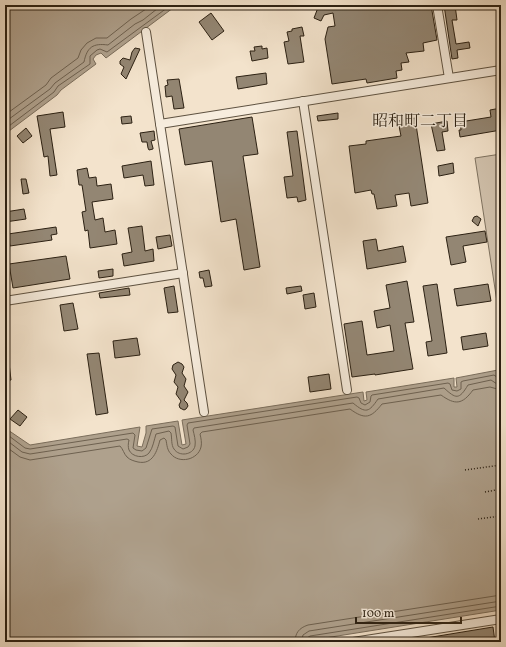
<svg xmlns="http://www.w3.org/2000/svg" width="506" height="647" viewBox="0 0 506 647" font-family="Vollkorn,'Noto Serif JP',serif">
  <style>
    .green { fill: #d1c2ad; stroke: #7e7260 }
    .water { fill: #afa18d; stroke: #7b6e5c }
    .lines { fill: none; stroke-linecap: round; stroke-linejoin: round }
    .shore { stroke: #6e6150; stroke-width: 1 }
    .building { fill: #938673; stroke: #2c2113 }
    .minor-casing { stroke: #5e5241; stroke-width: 10 }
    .path { stroke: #2c2113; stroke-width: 1.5; stroke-dasharray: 1 2; stroke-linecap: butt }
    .minor { stroke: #f7edde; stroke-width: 8 }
    .labels { text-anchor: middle; stroke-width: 3; stroke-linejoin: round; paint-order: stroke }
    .neighbourhood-label { font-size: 16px; fill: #2c2113; stroke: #f7edde }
  </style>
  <rect width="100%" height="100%" fill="#f3e3cc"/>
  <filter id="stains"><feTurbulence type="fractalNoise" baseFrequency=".005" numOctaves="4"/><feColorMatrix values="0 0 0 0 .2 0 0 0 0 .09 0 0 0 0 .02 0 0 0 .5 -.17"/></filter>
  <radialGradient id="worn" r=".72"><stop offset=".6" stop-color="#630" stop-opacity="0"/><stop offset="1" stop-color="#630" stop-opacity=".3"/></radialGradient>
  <!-- green -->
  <polygon class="green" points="501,154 501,328 475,158"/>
  <!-- water -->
  <g class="water">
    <polygon points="5,5 177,5 106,58 101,53 96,55 93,59 96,64 61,90 57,95 5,134"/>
    <polygon points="498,370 501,380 501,610 306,641 306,642 5,642 5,428 30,445 140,427 137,446 142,447 146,433 146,426 178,421 182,445 186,444 182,420 363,392 364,401 367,400 366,392 454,378 454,387 457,387 456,378"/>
  </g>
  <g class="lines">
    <!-- shore -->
    <g class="shore">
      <polyline points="5,115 46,85 51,78 78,58 81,50 87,43 96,38 107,38 131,19 152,5"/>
      <path d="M5,122l45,-33 5,-6 29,-21c3,-15 9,-19 24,-17l27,-21 8,-4 19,-15"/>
      <polyline points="5,129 54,92 58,86 90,64 90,56 97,50 100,49 107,52 171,5"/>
      <polyline points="5,433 25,448 30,449 133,433 135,435 133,448 136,450 142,451 146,448 152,429 173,426 175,427 178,446 183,449 188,447 190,444 187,425 188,423 357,397 359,398 361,403 365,405 370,402 371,396 372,395 448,383 450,384 452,390 457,391 461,389 461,382 463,381 494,375 498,378 501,379"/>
      <path d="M5,439l17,13 8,2 97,-15 2,1c-1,4 -1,7 0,10 3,7 15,9 20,3 4,-5 5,-13 7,-19l13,-3 2,2c1,5 0,12 3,16 5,8 19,6 21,-3 1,-5 -1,-12 -2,-16l1,-2 159,-25c13,11 16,9 25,-4l66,-11c12,11 15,12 24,-3l23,-5 6,4h4"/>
      <path d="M5,446l15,11 10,3 90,-14c3,3 4,8 7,11 3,3 7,4 11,5 15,3 19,-11 22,-22l4,-2 2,2c1,5 1,10 5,14 8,10 27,6 30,-7 1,-4 0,-9 -1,-13l2,-2 148,-23c15,11 21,9 32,-5l59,-9c14,10 21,10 32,-5l17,-3 11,3"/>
      <path d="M295,642c0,-9 4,-14 13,-17l193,-30"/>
      <polyline points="301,642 303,635 309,631 501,601"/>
      <polyline points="306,642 307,638 310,636 501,606"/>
    </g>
  </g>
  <!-- building -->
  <g class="building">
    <polygon points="319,5 431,5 437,40 423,43 424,51 406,53 409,62 401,63 402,70 396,71 397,78 367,83 366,79 332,84 325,39 328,27 335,26 333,13 324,15 321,21 314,18"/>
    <polygon points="444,5 455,5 457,20 452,20 456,44 469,42 470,48 457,50 458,58 452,59"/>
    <polygon points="211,13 224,31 212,40 199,22"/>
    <polygon points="302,27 304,36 300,36 304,62 288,64 284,42 289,41 287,32 292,31 292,29"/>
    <polygon points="262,46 262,49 267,48 268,58 252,61 250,51 255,51 254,47"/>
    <polygon points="135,48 140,49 126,79 121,74 124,67 120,64 120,61 123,58 130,60 132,52"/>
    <polygon points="266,73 267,84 238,89 236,77"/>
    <polygon points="179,79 184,108 174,109 172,96 166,97 165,86 168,85 167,80"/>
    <polygon points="501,108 501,130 460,137 459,130 461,130 460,122 491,117 490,110"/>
    <polygon points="63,112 65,127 50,129 57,175 50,176 48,156 44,157 37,116"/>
    <polygon points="338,113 338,119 318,121 317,116"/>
    <polygon points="131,116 132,123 122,124 121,117"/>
    <polygon points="252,117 258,154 243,156 260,267 244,270 236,219 221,222 212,161 185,165 179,129"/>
    <polygon points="415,118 428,203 411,206 409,193 395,195 397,206 377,209 374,194 372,194 371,190 355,193 349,146 366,144 366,141 401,136 398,121"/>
    <polygon points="447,121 448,131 442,132 445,150 437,151 431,124"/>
    <polygon points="26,128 32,136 23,143 17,136"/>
    <polygon points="154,131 155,140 151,141 153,148 153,149 149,150 148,148 147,142 142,142 140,133"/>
    <polygon points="297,131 306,200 298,202 297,197 287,198 284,177 293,176 287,132"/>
    <polygon points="151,161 154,185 145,186 143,175 124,178 122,166"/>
    <polygon points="453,163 454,173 439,176 438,166"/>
    <polygon points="87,168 89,178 96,177 97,186 111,184 113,199 92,202 95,220 103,218 105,232 115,230 117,244 90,248 88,230 85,231 82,212 86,211 82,185 79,185 77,170"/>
    <polygon points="21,179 26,179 29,193 23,194"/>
    <polygon points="24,209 26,219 5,222 5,212"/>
    <polygon points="477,216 481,219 478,226 472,221 474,217"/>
    <polygon points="142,226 145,251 153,249 154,261 124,266 122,254 132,252 128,228"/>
    <polygon points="56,227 57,234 51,235 52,240 10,246 8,234"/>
    <polygon points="485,231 487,242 463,246 466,262 451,265 446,237"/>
    <polygon points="170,235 172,246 158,249 156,237"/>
    <polygon points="376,239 378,251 403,246 406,262 367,269 363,241"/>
    <polygon points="66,256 70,279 13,288 9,264"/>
    <polygon points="113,269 113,276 99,278 98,271"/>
    <polygon points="209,270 212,286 205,287 203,278 200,278 199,272"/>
    <polygon points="407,281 414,322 405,323 413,369 375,375 375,374 352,377 344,324 362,321 367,355 394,351 390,325 377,328 374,311 390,308 386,285"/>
    <polygon points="437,284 447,353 428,356 426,342 432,341 423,286"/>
    <polygon points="488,284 491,301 457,306 454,289"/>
    <polygon points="174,286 178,312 168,313 164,288"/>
    <polygon points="301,286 302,291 287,294 286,288"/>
    <polygon points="129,288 130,295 100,298 99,293"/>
    <polygon points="314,293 316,307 305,309 303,295"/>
    <polygon points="73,303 78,329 64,331 60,305"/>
    <polygon points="486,333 488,346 463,350 461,337"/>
    <polygon points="137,338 140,355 115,358 113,341"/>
    <polygon points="99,353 108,413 96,415 87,354"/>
    <polygon points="178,362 182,364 184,367 182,373 186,379 184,386 188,392 184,400 187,403 188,406 186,409 184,410 180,408 179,405 181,401 176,394 178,387 174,382 176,375 172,369 173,365"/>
    <polygon points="5,363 9,363 11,380 5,381"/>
    <polygon points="329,374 331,389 310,392 308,377"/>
    <polygon points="18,410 27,417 20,426 10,419"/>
    <polygon points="493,627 495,642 420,642 420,639"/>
  </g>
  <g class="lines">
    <defs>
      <g id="minor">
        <polyline points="437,5 449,78"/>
        <polyline points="146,32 204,412"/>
        <polyline points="303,101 347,390"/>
        <polyline points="160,124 501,70"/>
        <polyline points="5,301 183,273"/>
        <polyline points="353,642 501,619"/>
      </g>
    </defs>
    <!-- minor casing -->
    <use href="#minor" class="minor-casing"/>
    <!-- path -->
    <g class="path">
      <polyline points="465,470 501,465"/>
      <polyline points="485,492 501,489"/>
      <polyline points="478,519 501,516"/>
    </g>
    <!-- minor -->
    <use href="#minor" class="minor"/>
  </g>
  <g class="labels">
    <!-- neighbourhood labels -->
    <g class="neighbourhood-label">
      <text x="420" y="126">昭和町二丁目</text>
    </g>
  </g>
  <!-- margin -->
  <rect width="506" height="647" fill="none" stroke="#f3e3cc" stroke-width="20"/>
  <rect x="6" y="6" width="494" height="635" fill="none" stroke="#2c2113" stroke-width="2"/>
  <rect x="10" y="10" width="486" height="627" fill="none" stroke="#2c2113"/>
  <!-- scale -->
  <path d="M356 617v6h105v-6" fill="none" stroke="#2c2113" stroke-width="2"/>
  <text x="362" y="617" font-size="12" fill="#2c2113" stroke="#f7edde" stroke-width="3" paint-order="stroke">100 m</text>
  <rect width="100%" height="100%" filter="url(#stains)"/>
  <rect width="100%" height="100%" fill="url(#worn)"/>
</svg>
